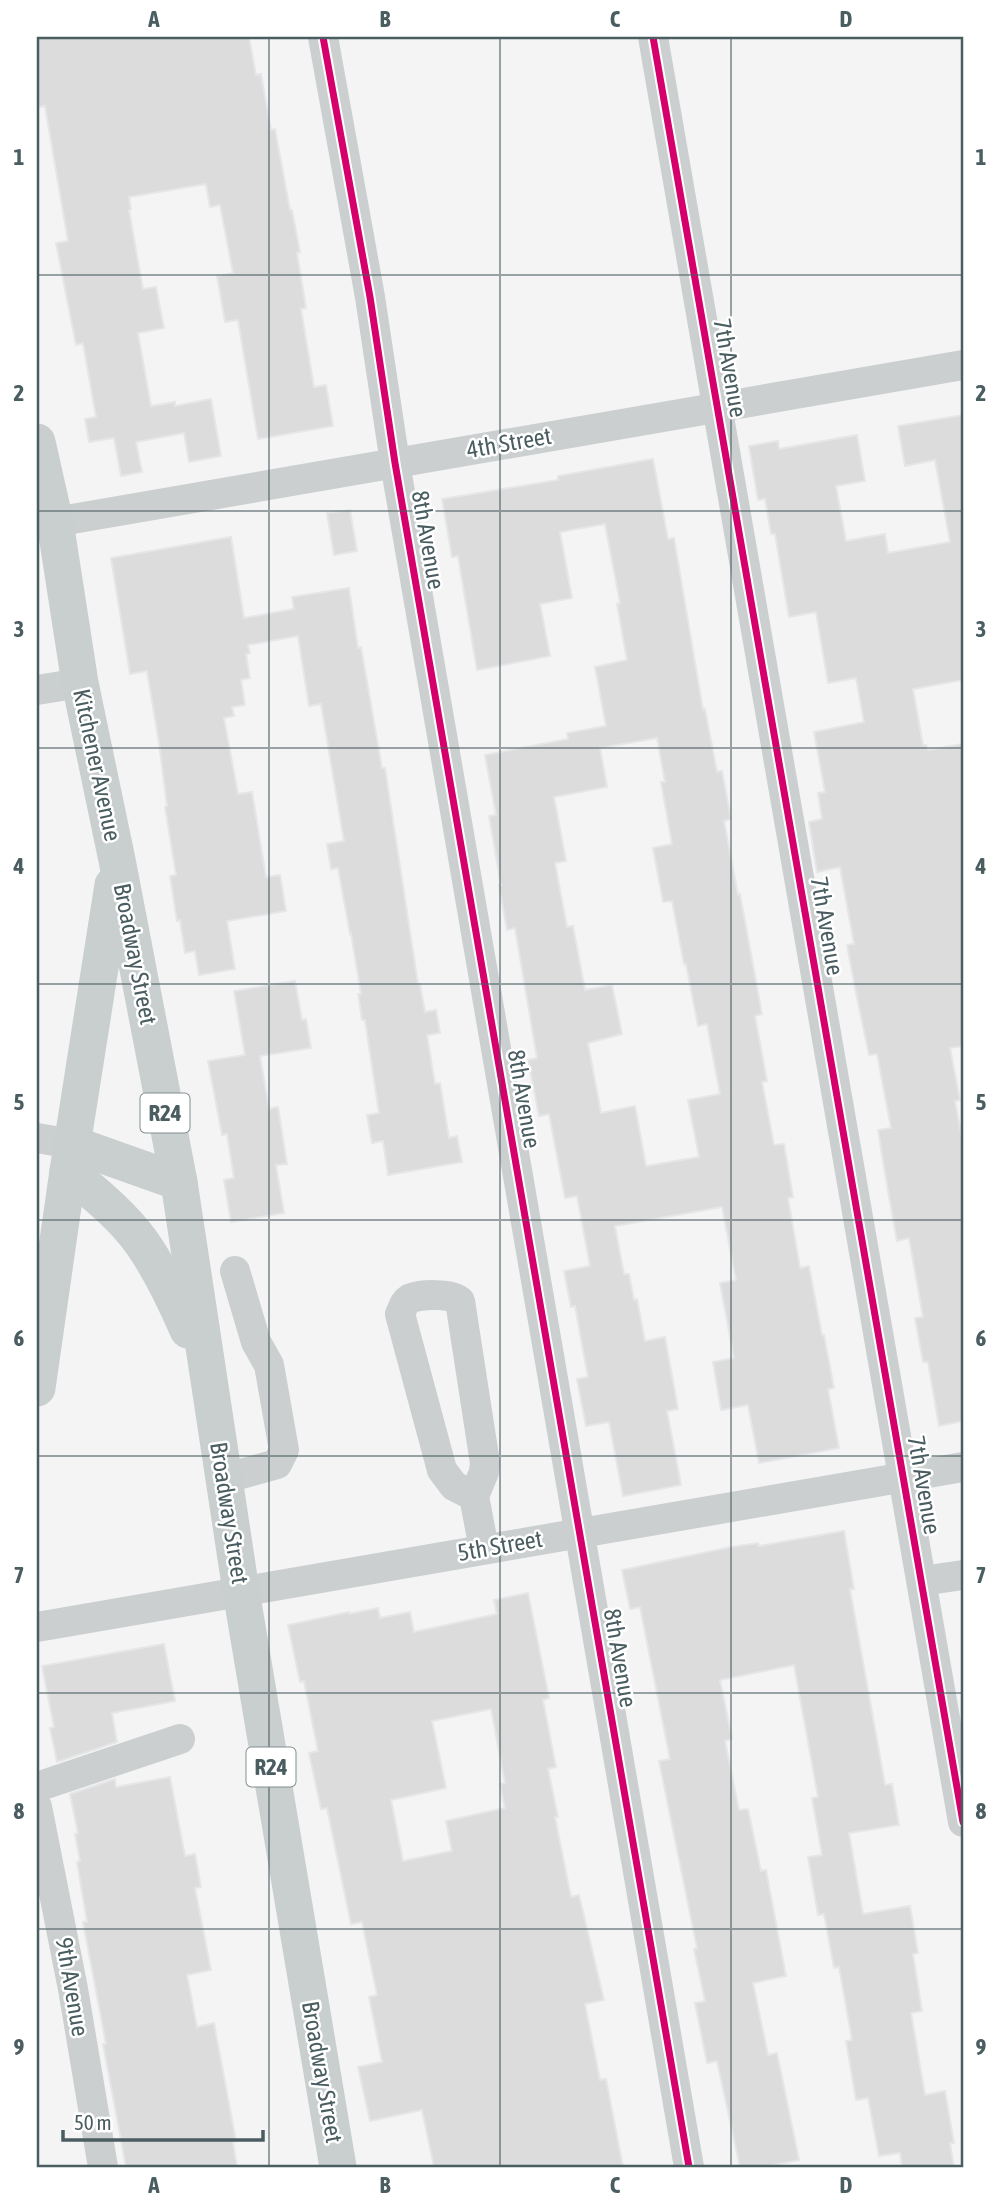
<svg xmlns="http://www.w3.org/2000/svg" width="1000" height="2204" viewBox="0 0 1000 2204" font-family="'Asap Condensed',sans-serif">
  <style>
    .building { fill: #dcdcdd; stroke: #e5e6e7; stroke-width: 2; fill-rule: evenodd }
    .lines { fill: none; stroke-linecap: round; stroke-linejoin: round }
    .minor { stroke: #cbcfcf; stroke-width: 30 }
    .major { stroke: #c9cecf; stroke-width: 37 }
    .cycleway-casing { stroke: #fff; stroke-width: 11 }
    .cycleway { stroke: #d6006c; stroke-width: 7 }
    .grid { fill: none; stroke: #4a5d61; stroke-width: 2; stroke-opacity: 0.55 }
    .labels { text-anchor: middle; stroke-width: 5; stroke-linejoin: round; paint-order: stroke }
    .shield { fill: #fff; stroke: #808e90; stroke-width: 2 }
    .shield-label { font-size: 23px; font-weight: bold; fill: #4a5d61 }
    .street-label { font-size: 24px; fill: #4a5d61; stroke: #fff }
    .neatline { fill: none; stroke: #4a5d61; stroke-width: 2.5 }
    .grid-label { font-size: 23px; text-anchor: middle; font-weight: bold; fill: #4a5d61 }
  </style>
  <rect width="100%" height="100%" fill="#f4f4f4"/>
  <!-- building -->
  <g class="building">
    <polygon points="37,37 249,37 256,75 261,74 271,130 275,129 290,210 292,210 300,252 297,253 306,308 301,309 314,387 326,385 333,426 258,439 238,320 225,322 217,276 233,273 220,205 210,207 206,184 129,197 131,209 129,210 143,289 156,287 164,328 138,333 151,406 175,402 175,406 211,399 221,456 189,462 184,433 136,442 142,472 121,476 114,438 89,442 85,419 96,417 83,343 76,345 56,243 68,241 45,106 39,107 37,94"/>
    <polygon points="963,415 963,680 913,689 923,745 926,745 928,750 963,744 963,1046 950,1048 960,1100 955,1101 963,1143 963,1421 939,1426 928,1362 923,1362 915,1318 923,1317 909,1238 897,1241 888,1191 878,1130 891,1128 877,1054 869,1055 856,993 847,945 854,944 840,867 817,872 809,822 822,819 818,793 825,792 814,732 864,722 856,678 828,683 816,612 789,617 775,534 771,534 765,499 758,500 749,446 778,441 779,449 857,435 865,481 836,486 846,541 885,534 888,553 950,542 935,460 905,466 898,426"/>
    <path d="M653,459l15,80 6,-1 29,172 2,-1 12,63 5,-1 9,48 -7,2 14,74 2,-1 22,120 -7,2 12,65 -5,1 12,63 10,-1 9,53 -5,1 12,70 9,-2 13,69h2l10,53 -6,1 11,59 -80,15 -11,-58 -27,5 -8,-48 21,-4 -14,-75 16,-3 -14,-73 -107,19 9,48h5l5,26 3,-1 8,42 20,-4 13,72 -11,2 14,74 -58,11 -14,-74 -23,4 -9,-47 11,-2 -13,-71 -4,1 -7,-36 26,-5 -13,-70 -12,2 -16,-84 -10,2 -11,-56 9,-2 -22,-130 -8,2 -8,-45h2l-12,-69 7,-1 -11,-60 83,-16 -1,-6 39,-7 -11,-59 32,-7 -10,-56 3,-1 -15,-79 -45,8 12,66 -32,6 10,52 -73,14 -19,-114 -6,1 -10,-58 116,-19v-4zM657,738l8,44h-4l11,62 -19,4 10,54 9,-1 12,63h2l12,62 9,-2 13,70 -32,6 11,57 -53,9 -11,-60 -34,7 -13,-70 34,-9 -10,-49 -27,5 -12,-64 -6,1 -12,-64 11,-2 -12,-64 53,-10 -7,-39z"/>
    <polygon points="350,510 357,551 334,555 327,513"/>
    <polygon points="231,537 244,618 294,609 292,597 349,588 358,648 361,647 382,768 385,768 418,984 420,984 425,1012 436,1010 440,1033 427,1035 435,1084 440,1083 449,1138 457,1136 462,1162 388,1175 383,1141 372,1143 367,1115 379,1113 365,1020 362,1020 358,994 361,994 351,933 350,934 338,868 331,869 327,844 344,841 321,704 309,706 298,636 248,645 250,653 246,654 250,678 241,680 245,705 232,707 234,716 224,718 238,794 252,792 266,877 280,875 286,911 227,921 235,969 199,975 195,951 185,953 180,920 177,921 170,876 176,875 165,807 167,806 159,743 147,671 130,674 111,558"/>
    <polygon points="295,981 302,1020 306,1019 311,1048 260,1056 269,1109 278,1107 287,1164 276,1165 284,1213 231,1222 224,1180 234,1178 227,1134 222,1135 208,1061 245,1055 234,991"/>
    <polygon points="844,1531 854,1589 850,1589 885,1785 892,1784 899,1825 849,1833 863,1914 910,1906 918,1953 913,1954 922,2011 911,2013 925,2095 945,2091 954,2143 950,2143 954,2167 902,2167 900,2153 879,2156 868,2098 856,2100 846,2041 852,2040 839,1967 834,1968 824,1914 818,1915 808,1857 822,1855 812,1798 818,1797 794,1665 720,1680 732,1739 725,1741 739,1810 748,1809 761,1871 766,1870 786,1976 753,1983 768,2055 777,2053 799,2160 765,2167 740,2167 717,2061 707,2063 695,2003 705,2001 694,1949 697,1948 659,1761 670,1759 640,1607 630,1609 622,1570 731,1547 758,1543 759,1546"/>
    <path d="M528,1593l21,105 -6,2 13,67 -8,2 10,48h-3l16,80 8,-2 25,105 -19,4 15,76 6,-1 17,88h-189l-12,-57 -52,11 -12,-54 24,-5 -13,-65 8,-2 -15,-73 -11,2 -24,-116 -6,1 -12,-56 9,-2 -14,-70 -4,1 -12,-57 61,-13v2l29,-6 2,10 30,-6 4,20 83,-18 -3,-14zM491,1709l14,74 -5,1 5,24 -59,13 6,30 -49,10 -12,-61 55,-12 -14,-67z"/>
    <polygon points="164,1644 175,1701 112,1713 117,1742 57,1762 50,1728 54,1727 42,1666"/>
    <polygon points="170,1777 185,1856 195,1854 201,1887 195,1888 211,1970 187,1975 197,2027 214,2023 236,2141 233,2142 237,2167 126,2167 103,2044 106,2044 83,1922 87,1922 77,1862 80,1861 75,1834 78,1833 70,1794 115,1779 116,1787"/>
  </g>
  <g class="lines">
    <!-- minor -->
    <g class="minor">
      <polyline points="323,37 370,297 395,463 689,2167"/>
      <polyline points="653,37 963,1822"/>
      <polyline points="55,522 963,365"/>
      <polyline points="37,690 80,683"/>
      <polyline points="37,1138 72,1144"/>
      <polyline points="223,1479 277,1464 284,1450 269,1365 256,1342 235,1271"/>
      <path d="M474,1496l-20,-10 -12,-16 -42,-156c3,-6 4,-12 9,-15 11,-5 43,-6 51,2l25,162 -1,9 -10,24 10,53"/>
      <polyline points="922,1581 963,1575"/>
      <polyline points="37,1627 963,1467"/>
      <polyline points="37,1787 180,1739"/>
      <polyline points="37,1807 73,1989 103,2167"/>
    </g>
    <!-- major -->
    <g class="major">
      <polyline points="37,442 55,522 80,683 117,860 179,1182 241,1591 338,2167"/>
      <polyline points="72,1144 179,1182"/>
      <path d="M68,1171c26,22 54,44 74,72 19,27 33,57 46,87"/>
      <polyline points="37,1388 68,1171 113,885"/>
    </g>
    <defs>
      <g id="cycleway">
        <polyline points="323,37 370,297 395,463 689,2167"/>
        <polyline points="653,37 963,1822"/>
      </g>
    </defs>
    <!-- cycleway casing -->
    <use href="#cycleway" class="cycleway-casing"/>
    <!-- cycleway -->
    <use href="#cycleway" class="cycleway"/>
  </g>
  <!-- grid -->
  <path class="grid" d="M269,37v2130M500,37v2130M731,37v2130M37,275h926M37,511h926M37,748h926M37,984h926M37,1220h926M37,1456h926M37,1693h926M37,1929h926"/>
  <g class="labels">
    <!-- shield labels -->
    <g class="shield">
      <rect x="140.5" y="1093.5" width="49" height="39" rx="5"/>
      <rect x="246.5" y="1747.5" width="49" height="39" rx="5"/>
    </g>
    <g class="shield-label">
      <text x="165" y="1121">R24</text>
      <text x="271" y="1775">R24</text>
    </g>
    <!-- street labels -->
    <g class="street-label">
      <text transform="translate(730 368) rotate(80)" y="8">7th Avenue</text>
      <text transform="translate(509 443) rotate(-10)" y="8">4th Street</text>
      <text transform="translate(428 540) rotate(80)" y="8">8th Avenue</text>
      <text transform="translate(97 765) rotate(78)" y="8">Kitchener Avenue</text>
      <text transform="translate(827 926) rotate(80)" y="8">7th Avenue</text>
      <text transform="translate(135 954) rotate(79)" y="8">Broadway Street</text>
      <text transform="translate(524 1099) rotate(80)" y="8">8th Avenue</text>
      <text transform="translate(924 1485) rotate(80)" y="8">7th Avenue</text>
      <text transform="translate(229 1513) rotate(81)" y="8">Broadway Street</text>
      <text transform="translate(500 1546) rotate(-10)" y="8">5th Street</text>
      <text transform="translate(620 1658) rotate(80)" y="8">8th Avenue</text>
      <text transform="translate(72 1987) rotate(80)" y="8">9th Avenue</text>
      <text transform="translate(322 2072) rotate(80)" y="8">Broadway Street</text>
    </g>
  </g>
  <!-- border -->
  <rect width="1000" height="2204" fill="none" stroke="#ffffff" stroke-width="77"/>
  <!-- scale -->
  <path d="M63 2130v10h200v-10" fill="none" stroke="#4a5d61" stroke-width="3.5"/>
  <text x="74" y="2130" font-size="21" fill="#4a5d61" stroke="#ffffff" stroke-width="5" paint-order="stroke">50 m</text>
  <rect x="38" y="38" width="924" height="2128" class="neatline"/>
  <g class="grid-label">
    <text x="154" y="27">A</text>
    <text x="385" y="27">B</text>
    <text x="615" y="27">C</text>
    <text x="846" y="27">D</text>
    <text x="19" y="165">1</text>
    <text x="981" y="165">1</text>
    <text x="19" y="401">2</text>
    <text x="981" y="401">2</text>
    <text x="19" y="637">3</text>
    <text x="981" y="637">3</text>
    <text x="19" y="874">4</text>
    <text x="981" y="874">4</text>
    <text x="19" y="1110">5</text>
    <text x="981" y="1110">5</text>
    <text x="19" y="1346">6</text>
    <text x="981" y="1346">6</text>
    <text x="19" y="1583">7</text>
    <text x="981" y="1583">7</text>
    <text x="19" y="1819">8</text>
    <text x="981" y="1819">8</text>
    <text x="19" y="2055">9</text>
    <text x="981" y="2055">9</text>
    <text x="154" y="2193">A</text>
    <text x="385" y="2193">B</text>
    <text x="615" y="2193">C</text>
    <text x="846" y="2193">D</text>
  </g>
</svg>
